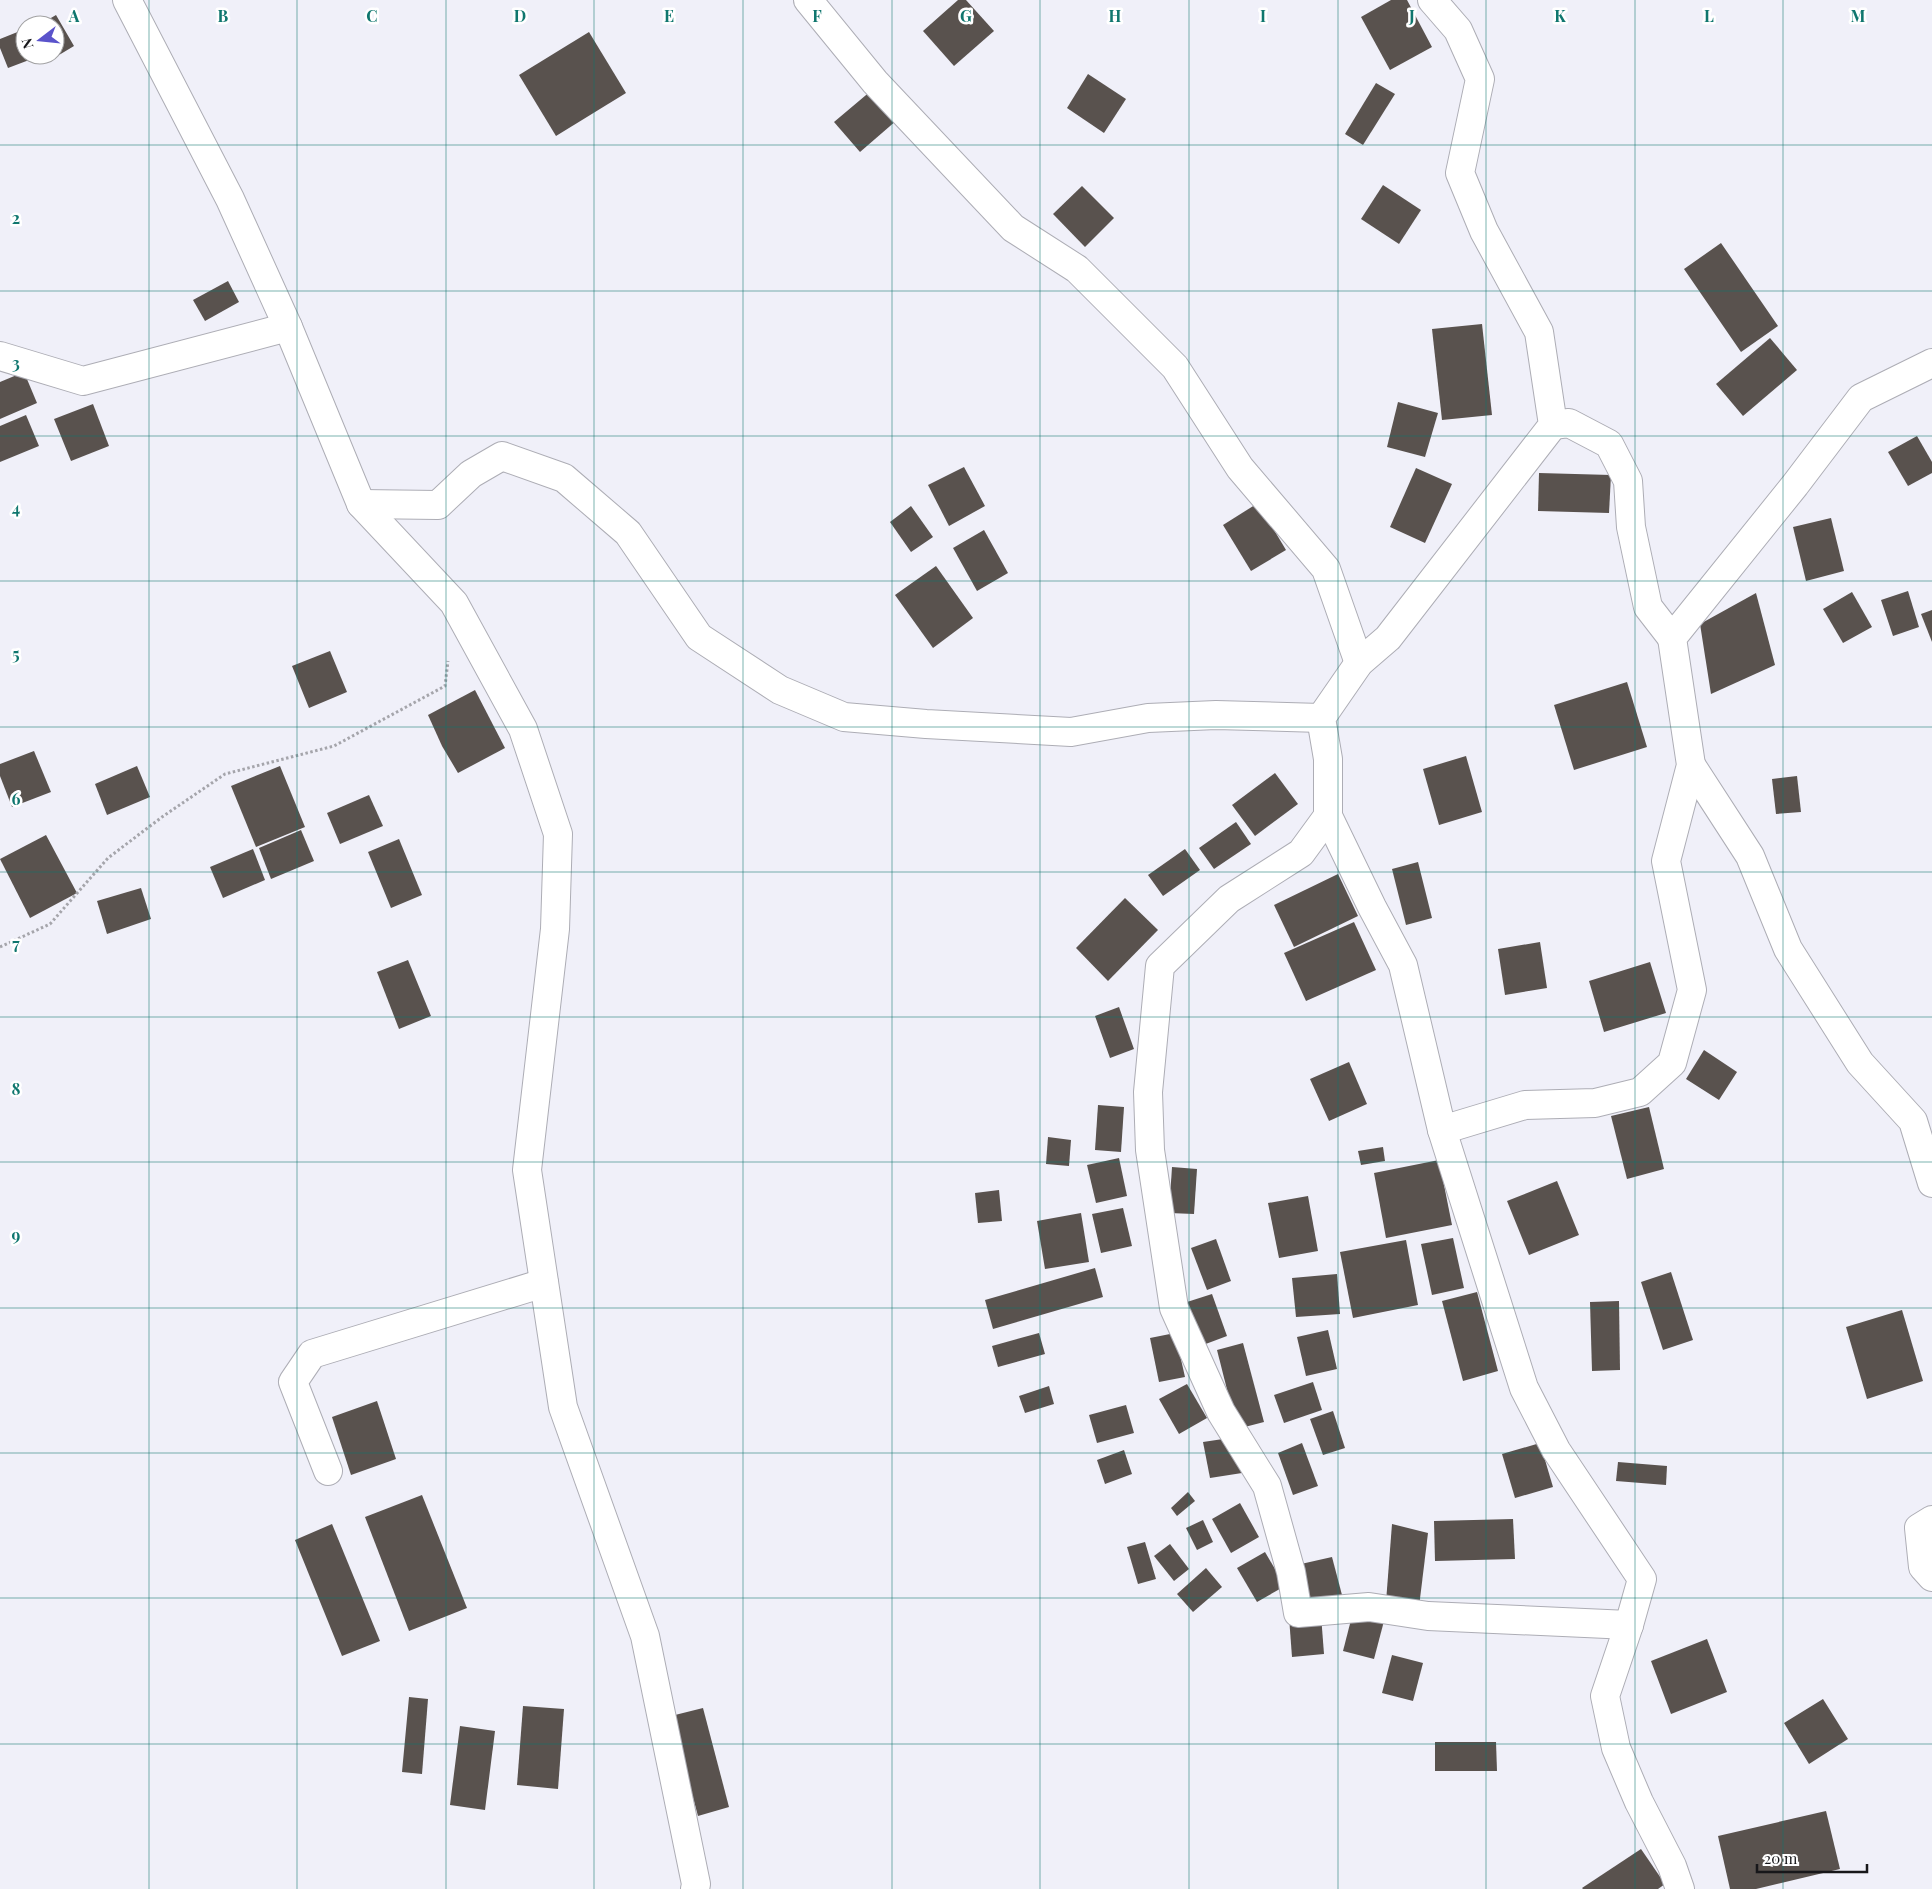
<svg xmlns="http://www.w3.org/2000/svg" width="1932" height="1889" viewBox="0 0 1932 1889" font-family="'Playfair Display',serif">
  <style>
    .building { fill: #59524e }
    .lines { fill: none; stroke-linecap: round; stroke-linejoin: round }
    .minor-casing { stroke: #adadb5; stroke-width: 30 }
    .path { stroke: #a5a5ab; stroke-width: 3; stroke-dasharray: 2.5 2.5; stroke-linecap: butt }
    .minor { stroke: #fff; stroke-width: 28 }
    .grid { fill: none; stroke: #0f766e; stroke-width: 1; stroke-opacity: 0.55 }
    .grid-label { font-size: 16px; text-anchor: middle; font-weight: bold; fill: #0f766e; stroke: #fff; stroke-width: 5; stroke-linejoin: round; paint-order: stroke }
  </style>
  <rect width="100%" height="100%" fill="#f0f0f9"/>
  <!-- building -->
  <g class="building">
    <polygon points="958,0 966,0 994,31 954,66 923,31"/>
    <polygon points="1391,0 1407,0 1432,47 1390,70 1361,17"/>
    <polygon points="56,15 74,46 54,58 53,55 55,55 55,25 39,25"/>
    <polygon points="25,29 25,55 37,55 37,57 8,68 0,48 0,39"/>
    <polygon points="589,32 626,93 556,136 519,75"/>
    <polygon points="1088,74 1126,99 1104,133 1067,108"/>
    <polygon points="1376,83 1395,94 1363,145 1345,134"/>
    <polygon points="872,90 897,120 860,152 834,122"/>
    <polygon points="1383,185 1421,210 1399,244 1361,219"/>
    <polygon points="1082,186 1114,218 1085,247 1053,214"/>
    <polygon points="1721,243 1778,326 1741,352 1684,269"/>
    <polygon points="228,281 239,302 205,321 193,300"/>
    <polygon points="1482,324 1492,415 1442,420 1432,329"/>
    <polygon points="1770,338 1797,370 1743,416 1716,384"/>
    <polygon points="24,372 37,403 0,419 0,382"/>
    <polygon points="1398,402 1438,413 1425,457 1387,447"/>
    <polygon points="93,404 109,446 71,461 54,419"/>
    <polygon points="26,415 39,446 0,462 0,426"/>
    <polygon points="1917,436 1932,462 1932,473 1908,486 1888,452"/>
    <polygon points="964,467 985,506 949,526 928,485"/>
    <polygon points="1416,468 1452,484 1425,543 1390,527"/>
    <polygon points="1539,473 1611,475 1609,513 1538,511"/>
    <polygon points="1258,503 1286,550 1251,571 1223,525"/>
    <polygon points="911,506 933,537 911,552 890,522"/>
    <polygon points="1831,518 1844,571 1806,581 1793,527"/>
    <polygon points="984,530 1008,573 977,591 953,548"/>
    <polygon points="936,566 973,618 933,648 895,595"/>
    <polygon points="1908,591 1919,627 1893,636 1881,600"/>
    <polygon points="1852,592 1872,627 1843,643 1823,609"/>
    <polygon points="1756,593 1775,665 1711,694 1700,624"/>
    <polygon points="1932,610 1932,642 1921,614"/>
    <polygon points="330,651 347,692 309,708 292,666"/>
    <polygon points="1627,682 1647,747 1574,770 1554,705"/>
    <polygon points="475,690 505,748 458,773 442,746 428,715"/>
    <polygon points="34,751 51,792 12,807 0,776 0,764"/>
    <polygon points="1466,756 1482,812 1439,825 1423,769"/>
    <polygon points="137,766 150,797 107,815 95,784"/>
    <polygon points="280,766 305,827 256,847 231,786"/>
    <polygon points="1275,773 1298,804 1255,836 1232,805"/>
    <polygon points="1797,776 1801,812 1776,814 1772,779"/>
    <polygon points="369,795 383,826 340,844 327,813"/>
    <polygon points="1236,822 1251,844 1214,869 1199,848"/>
    <polygon points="301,830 314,861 271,879 259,848"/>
    <polygon points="46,835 77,893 30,918 0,859"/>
    <polygon points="399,839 422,895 391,908 368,852"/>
    <polygon points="253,849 265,880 223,898 210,867"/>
    <polygon points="1185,849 1200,870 1163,896 1148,875"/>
    <polygon points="1418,862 1432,918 1406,925 1392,869"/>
    <polygon points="1338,874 1358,916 1294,947 1274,905"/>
    <polygon points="141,888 151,919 107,934 97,901"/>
    <polygon points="1125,898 1158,930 1108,981 1076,948"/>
    <polygon points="1354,922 1376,970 1306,1001 1284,953"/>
    <polygon points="1540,942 1547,988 1505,995 1498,949"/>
    <polygon points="408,960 431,1016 399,1029 377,972"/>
    <polygon points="1650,962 1666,1013 1604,1032 1589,981"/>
    <polygon points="1119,1007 1134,1049 1110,1058 1095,1016"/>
    <polygon points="1704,1050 1737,1072 1719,1100 1686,1079"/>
    <polygon points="1349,1062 1367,1104 1329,1121 1310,1079"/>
    <polygon points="1098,1105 1124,1107 1121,1152 1095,1150"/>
    <polygon points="1649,1107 1664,1169 1627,1179 1611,1116"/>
    <polygon points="1048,1137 1071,1140 1069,1166 1046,1164"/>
    <polygon points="1383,1147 1385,1161 1361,1165 1358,1151"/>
    <polygon points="1119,1158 1127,1196 1096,1203 1087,1165"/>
    <polygon points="1439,1160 1452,1225 1386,1238 1374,1173"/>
    <polygon points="1172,1167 1197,1169 1194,1214 1169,1213"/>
    <polygon points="1557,1181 1579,1235 1529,1255 1507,1201"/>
    <polygon points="999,1190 1002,1221 978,1223 975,1193"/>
    <polygon points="1308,1196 1318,1251 1279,1258 1268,1203"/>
    <polygon points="1123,1208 1132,1246 1101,1253 1092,1214"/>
    <polygon points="1081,1213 1089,1262 1045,1269 1037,1221"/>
    <polygon points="1453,1238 1464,1288 1432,1295 1421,1244"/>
    <polygon points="1216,1239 1231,1281 1207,1290 1191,1248"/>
    <polygon points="1406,1240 1418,1305 1353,1318 1340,1252"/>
    <polygon points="1095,1268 1103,1297 993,1329 985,1300"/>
    <polygon points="1671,1272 1693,1340 1663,1350 1641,1282"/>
    <polygon points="1337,1274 1340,1314 1296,1317 1292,1278"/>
    <polygon points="1477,1292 1498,1371 1463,1381 1442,1301"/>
    <polygon points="1212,1294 1227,1336 1203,1345 1187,1302"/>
    <polygon points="1619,1301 1620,1370 1592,1371 1590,1302"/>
    <polygon points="1902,1310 1923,1381 1867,1399 1846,1327"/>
    <polygon points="1328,1330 1337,1369 1306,1376 1297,1337"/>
    <polygon points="1039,1333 1045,1354 998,1367 992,1346"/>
    <polygon points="1175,1333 1185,1377 1159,1382 1150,1338"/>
    <polygon points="1243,1343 1264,1422 1237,1429 1217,1350"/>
    <polygon points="1313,1382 1322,1410 1284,1423 1274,1395"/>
    <polygon points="1187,1384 1207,1418 1179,1434 1159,1399"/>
    <polygon points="1049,1386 1054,1404 1025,1413 1019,1396"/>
    <polygon points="377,1401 396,1459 351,1475 332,1417"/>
    <polygon points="1126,1405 1134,1433 1097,1443 1089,1415"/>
    <polygon points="1333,1411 1345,1448 1323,1455 1310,1419"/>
    <polygon points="1223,1439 1242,1473 1210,1478 1203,1442"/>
    <polygon points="1302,1443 1318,1486 1293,1495 1278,1453"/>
    <polygon points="1540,1443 1553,1487 1515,1498 1502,1454"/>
    <polygon points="1124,1450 1132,1474 1105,1484 1097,1460"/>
    <polygon points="1618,1462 1667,1466 1666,1485 1616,1481"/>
    <polygon points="1188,1492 1195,1501 1177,1516 1171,1508"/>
    <polygon points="422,1495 467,1608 409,1631 365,1517"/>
    <polygon points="1240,1503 1259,1537 1231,1553 1212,1519"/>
    <polygon points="1513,1519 1515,1559 1435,1561 1434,1521"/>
    <polygon points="1203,1520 1213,1542 1197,1550 1186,1528"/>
    <polygon points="332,1524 380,1641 342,1656 295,1540"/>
    <polygon points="1392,1524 1428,1533 1419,1607 1386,1602"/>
    <polygon points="1145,1542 1156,1579 1138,1584 1127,1547"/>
    <polygon points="1170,1544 1189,1569 1174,1581 1154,1556"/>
    <polygon points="1265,1552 1285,1586 1257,1602 1237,1568"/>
    <polygon points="1332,1557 1342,1595 1311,1603 1301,1564"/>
    <polygon points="1206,1568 1222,1587 1193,1612 1177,1594"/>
    <polygon points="1353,1612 1384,1621 1374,1659 1343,1651"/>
    <polygon points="1321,1615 1324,1654 1292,1657 1289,1617"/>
    <polygon points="1707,1639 1727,1692 1671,1714 1651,1661"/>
    <polygon points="1392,1655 1423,1663 1413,1701 1382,1693"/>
    <polygon points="409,1697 428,1699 422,1774 402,1772"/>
    <polygon points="1823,1699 1848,1739 1809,1764 1784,1723"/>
    <polygon points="523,1706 564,1709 558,1789 517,1785"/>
    <polygon points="703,1708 729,1807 698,1816 671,1716"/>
    <polygon points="460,1726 495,1731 485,1810 450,1805"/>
    <polygon points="1435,1742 1496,1742 1497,1771 1435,1771"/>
    <polygon points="1826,1811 1840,1869 1756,1889 1730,1889 1718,1836"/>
    <polygon points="1641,1849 1665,1884 1658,1889 1583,1889 1582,1888"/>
  </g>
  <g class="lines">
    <defs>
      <g id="minor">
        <polyline points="127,0 230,199 288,327 361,504 454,603 523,729 558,834 555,929 527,1170 563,1407 645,1636 696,1884 695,1889"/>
        <polyline points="808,0 875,82 1013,228 1077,269 1175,367 1240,468 1326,569 1359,663"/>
        <polyline points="1432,0 1458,30 1480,79 1460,173 1484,231 1539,332 1553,425 1388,638 1359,663 1321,718 1328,759 1328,816 1372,907 1403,965 1442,1130 1524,1388 1556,1450 1642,1579 1629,1625 1605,1696 1616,1748 1639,1802 1672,1866 1680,1889"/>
        <polyline points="0,356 83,381 288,327"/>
        <polyline points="1553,425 1569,423 1609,444 1628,481 1631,527 1648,607 1672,638"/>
        <polyline points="361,504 438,505 471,474 502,456 564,478 628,533 699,637 780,690 844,717 926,724 1071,732 1148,718 1216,715 1321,718"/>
        <polyline points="1691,765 1750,856 1788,949 1860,1063 1913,1121 1932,1183"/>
        <polyline points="1328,816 1301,853 1229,899 1160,966 1148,1092 1150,1150 1174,1308 1221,1412 1267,1486 1291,1572 1298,1613 1369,1607 1428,1616 1629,1625"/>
        <polyline points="1442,1130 1525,1105 1595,1103 1640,1092 1672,1063 1692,990 1666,861 1691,765 1672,638 1795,485 1861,398 1932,363"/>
        <polyline points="328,1471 293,1382 312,1354 544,1283"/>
        <polyline points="1932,1520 1919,1528 1923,1567 1932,1577"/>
      </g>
    </defs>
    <!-- minor casing -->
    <use href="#minor" class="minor-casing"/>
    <!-- path -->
    <polyline class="path" points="0,947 50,924 108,858 162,817 225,774 334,746 445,686 448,661"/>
    <!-- minor -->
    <use href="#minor" class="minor"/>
  </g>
  <!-- grid -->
  <path class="grid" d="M149,0v1889M297,0v1889M446,0v1889M594,0v1889M743,0v1889M892,0v1889M1040,0v1889M1189,0v1889M1338,0v1889M1486,0v1889M1635,0v1889M1783,0v1889M0,145h1932M0,291h1932M0,436h1932M0,581h1932M0,727h1932M0,872h1932M0,1017h1932M0,1162h1932M0,1308h1932M0,1453h1932M0,1598h1932M0,1744h1932"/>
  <g class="grid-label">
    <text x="74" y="22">A</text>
    <text x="223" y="22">B</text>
    <text x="372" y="22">C</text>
    <text x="520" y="22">D</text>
    <text x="669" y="22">E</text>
    <text x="817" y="22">F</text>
    <text x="966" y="22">G</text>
    <text x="1115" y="22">H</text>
    <text x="1263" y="22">I</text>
    <text x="1412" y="22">J</text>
    <text x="1560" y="22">K</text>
    <text x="1709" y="22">L</text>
    <text x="1858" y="22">M</text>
    <text x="16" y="224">2</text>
    <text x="16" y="369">3</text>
    <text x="16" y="514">4</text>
    <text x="16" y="660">5</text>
    <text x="16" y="805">6</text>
    <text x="16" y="950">7</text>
    <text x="16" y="1095">8</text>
    <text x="16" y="1241">9</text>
  </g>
  <!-- north arrow -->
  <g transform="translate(40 40) rotate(254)"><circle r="24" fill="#ffffff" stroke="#a2a2a3"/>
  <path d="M0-4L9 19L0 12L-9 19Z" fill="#5a53cb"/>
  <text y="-8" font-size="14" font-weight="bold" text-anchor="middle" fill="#17171a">N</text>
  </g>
  <!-- scale -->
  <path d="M1757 1864v8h110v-8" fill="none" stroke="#17171a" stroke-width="2.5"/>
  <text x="1764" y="1864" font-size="15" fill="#17171a" stroke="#ffffff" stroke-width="4" paint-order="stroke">20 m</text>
</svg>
